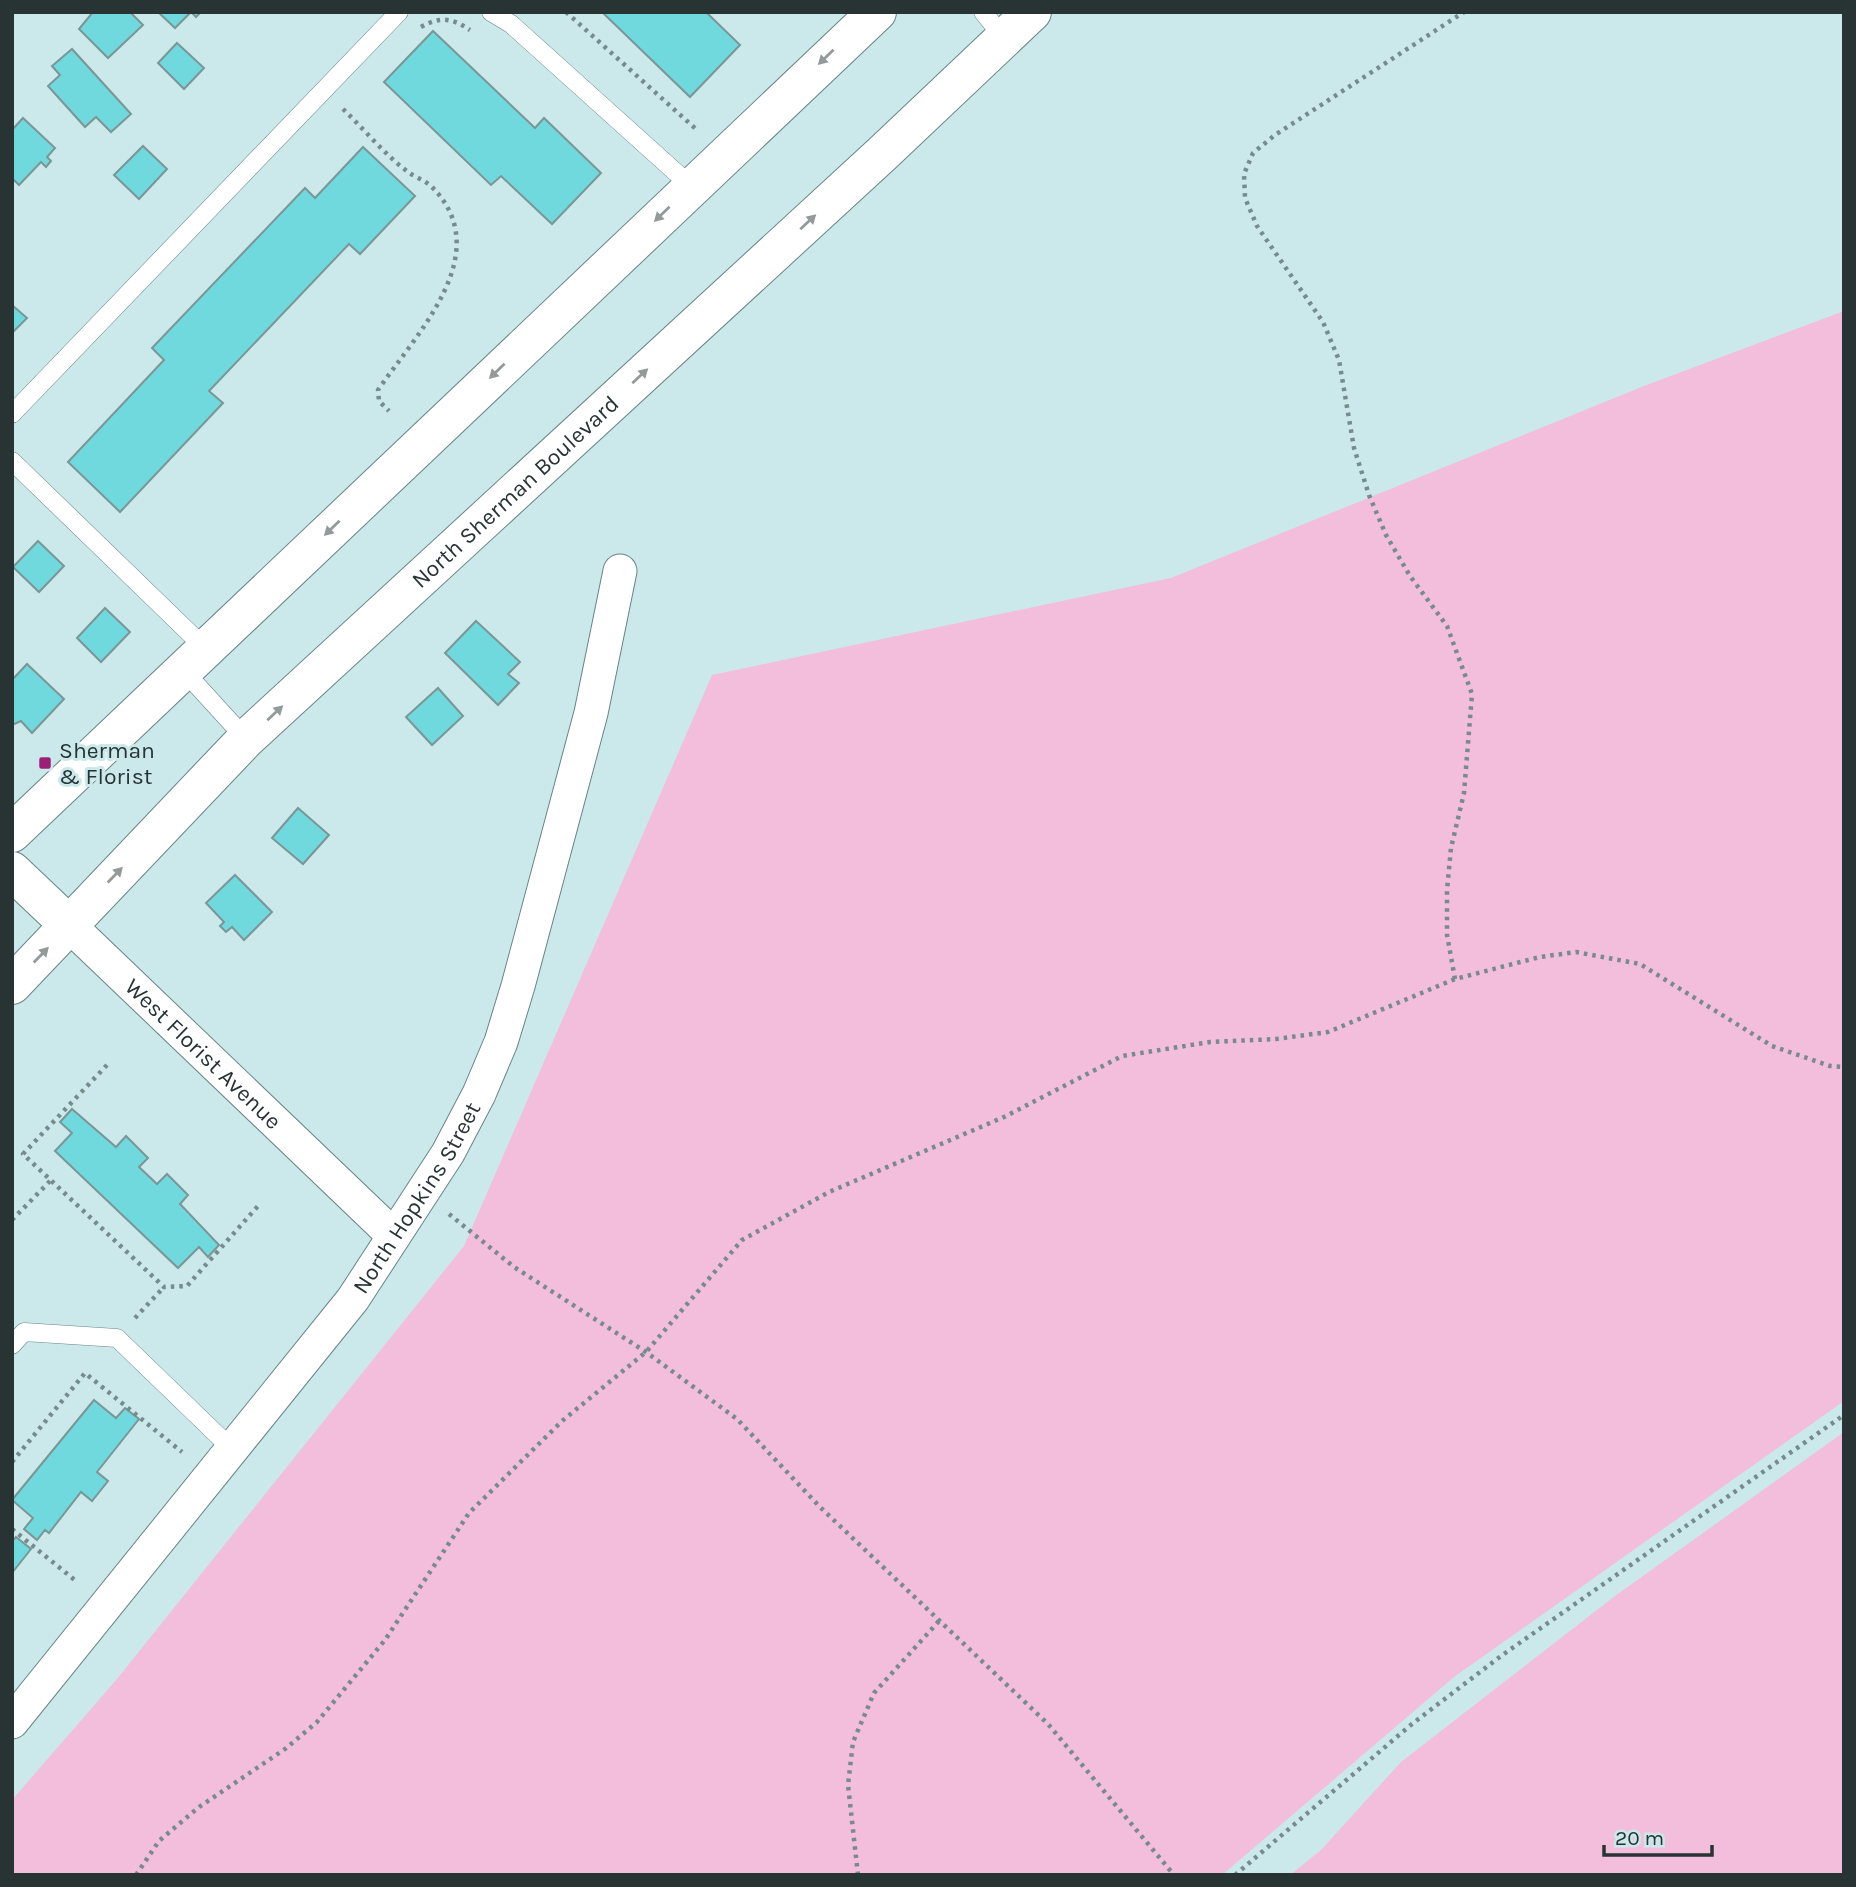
<svg xmlns="http://www.w3.org/2000/svg" width="1856" height="1887" viewBox="0 0 1856 1887" font-family="Karla,sans-serif">
  <style>
    .green { fill: #f3bddc }
    .building { fill: #70d9de; stroke: #7a9697; stroke-width: 2 }
    .lines { fill: none; stroke-linecap: round; stroke-linejoin: round }
    .lane-casing { stroke: #698485; stroke-width: 19 }
    .street-casing { stroke: #698485; stroke-width: 35 }
    .secondary-casing { stroke: #698485; stroke-width: 40 }
    .path { stroke: #778b8c; stroke-width: 4.5; stroke-dasharray: 3.5 5; stroke-linecap: butt }
    .lane { stroke: #fff; stroke-width: 18 }
    .street { stroke: #fff; stroke-width: 33 }
    .secondary { stroke: #fff; stroke-width: 38 }
    .oneway { fill: #94999a }
    .poi-dot { fill: #9b1f75; stroke: #cbe9ea; stroke-width: 2.5 }
    .labels { text-anchor: middle; stroke-width: 6; stroke-linejoin: round; paint-order: stroke }
    .street-label { font-size: 23px; fill: #283334; stroke: #cbe9ea }
    .poi-label { font-size: 23px; fill: #283334; stroke: #cbe9ea; text-anchor: start }
  </style>
  <rect width="100%" height="100%" fill="#cbe9ea"/>
  <!-- green -->
  <g class="green">
    <polygon points="1844,311 1844,1401 1454,1677 1222,1875 12,1875 12,1800 117,1679 464,1246 712,675 1171,578 1644,386"/>
    <polygon points="1844,1432 1844,1875 1290,1875 1321,1850 1401,1762 1615,1596"/>
  </g>
  <!-- building -->
  <g class="building">
    <polygon points="130,12 143,25 108,58 79,29 93,12"/>
    <polygon points="158,12 201,12 196,17 191,12 175,28"/>
    <polygon points="602,12 706,12 740,45 690,97"/>
    <polygon points="433,31 535,128 544,118 601,173 552,224 501,176 491,185 384,82"/>
    <polygon points="177,43 204,68 184,89 158,63"/>
    <polygon points="72,49 131,114 111,132 96,117 85,127 48,86 60,75 52,66"/>
    <polygon points="23,118 55,148 47,157 51,161 46,167 41,162 19,185 12,178 12,130"/>
    <polygon points="143,146 167,169 139,199 114,175"/>
    <polygon points="363,147 415,196 360,254 349,244 209,391 223,403 120,512 68,462 164,360 152,348 305,188 315,198"/>
    <polygon points="12,305 27,318 12,333"/>
    <polygon points="38,541 64,566 39,592 13,567"/>
    <polygon points="105,608 130,632 101,662 77,638"/>
    <polygon points="476,621 520,662 508,674 519,683 498,705 445,653"/>
    <polygon points="27,664 64,699 32,733 21,721 12,725 12,680"/>
    <polygon points="438,688 463,716 432,745 406,717"/>
    <polygon points="298,808 329,835 303,864 272,838"/>
    <polygon points="235,875 272,912 244,940 232,927 226,932 220,926 224,922 206,903"/>
    <polygon points="72,1109 116,1147 126,1136 148,1158 139,1167 157,1184 167,1174 188,1195 180,1204 219,1245 208,1257 199,1247 178,1268 55,1151 72,1133 60,1122"/>
    <polygon points="94,1400 116,1418 125,1408 139,1419 97,1472 108,1481 92,1501 81,1492 49,1533 45,1530 37,1540 24,1529 33,1518 12,1500"/>
    <polygon points="16,1537 31,1549 12,1573 12,1542"/>
  </g>
  <g class="lines">
    <defs>
      <g id="lane">
        <polyline points="491,12 511,24 691,186"/>
        <polyline points="983,12 1004,38"/>
        <polyline points="12,414 399,12"/>
        <polyline points="12,461 205,648"/>
        <polyline points="183,670 246,739"/>
        <polyline points="12,1345 24,1332 117,1338 233,1450"/>
      </g>
      <g id="street">
        <path id="s1" d="M69,925l325,311"/>
        <path id="s2" d="M12,1722l341,-423 95,-146 31,-59 22,-52 17,-56 73,-273 29,-142"/>
      </g>
      <g id="secondary">
        <polyline points="12,833 877,12"/>
        <polyline points="12,871 69,925"/>
        <path id="s3" d="M12,985l234,-246 636,-585 150,-142"/>
      </g>
    </defs>
    <!-- lane casing -->
    <use href="#lane" class="lane-casing"/>
    <!-- street casing -->
    <use href="#street" class="street-casing"/>
    <!-- secondary casing -->
    <use href="#secondary" class="secondary-casing"/>
    <!-- path -->
    <g class="path">
      <polyline points="566,12 697,130"/>
      <path d="M421,27c19,-11 31,-9 49,3"/>
      <path d="M343,109c21,20 41,45 65,63 7,5 16,8 23,14 67,66 -14,147 -53,204l1,11 10,10"/>
      <polyline points="1455,979 1447,935 1447,890 1451,848 1464,793 1472,694 1447,626 1410,576 1386,535 1369,495 1354,448 1339,360 1323,322 1257,226 1245,198 1244,174 1253,153 1275,135 1464,12"/>
      <polyline points="107,1065 23,1154 164,1287 187,1286 258,1206"/>
      <polyline points="449,1214 514,1267 646,1352 737,1419 820,1507 1048,1724 1174,1875"/>
      <polyline points="12,1220 51,1180"/>
      <polyline points="135,1318 164,1287"/>
      <polyline points="12,1462 85,1373 182,1452"/>
      <polyline points="12,1529 76,1581"/>
      <polyline points="136,1875 159,1841 199,1807 285,1749 317,1722 385,1640 469,1513 562,1421 646,1352 742,1240 829,1192 1004,1117 1122,1056 1210,1042 1276,1039 1328,1032 1455,979 1540,957 1576,952 1640,964 1772,1046 1830,1066 1844,1067"/>
      <polyline points="858,1875 848,1785 853,1742 874,1693 939,1621"/>
      <polyline points="1235,1875 1412,1724 1501,1656 1844,1415"/>
    </g>
    <!-- lane -->
    <use href="#lane" class="lane"/>
    <!-- street -->
    <use href="#street" class="street"/>
    <!-- secondary -->
    <use href="#secondary" class="secondary"/>
  </g>
  <!-- one-way arrows -->
  <defs><path id="oneway-solid" d="M-6-.8H1V-3.2L6.5 0L1 3.2V.8H-6Z" transform="scale(1.75)"/></defs>
  <g class="oneway">
    <use href="#oneway-solid" transform="translate(826 57) rotate(136)"/>
    <use href="#oneway-solid" transform="translate(662 214) rotate(136)"/>
    <use href="#oneway-solid" transform="translate(808 222) rotate(-43)"/>
    <use href="#oneway-solid" transform="translate(497 371) rotate(136)"/>
    <use href="#oneway-solid" transform="translate(640 376) rotate(-43)"/>
    <use href="#oneway-solid" transform="translate(332 528) rotate(136)"/>
    <use href="#oneway-solid" transform="translate(275 713) rotate(-43)"/>
    <use href="#oneway-solid" transform="translate(115 875) rotate(-46)"/>
    <use href="#oneway-solid" transform="translate(41 955) rotate(-46)"/>
  </g>
  <!-- markers -->
  <rect class="poi-dot" x="38" y="756" width="14" height="14" rx="3.5"/>
  <g class="labels">
    <!-- street labels -->
    <g class="street-label">
      <text dy="8" stroke="none"><textPath href="#s3" startOffset="705">North Sherman Boulevard</textPath></text>
      <text dy="8" stroke="none"><textPath href="#s1" startOffset="186">West Florist Avenue</textPath></text>
      <text dy="8" stroke="none"><textPath href="#s2" startOffset="663">North Hopkins Street</textPath></text>
    </g>
    <!-- poi labels -->
    <g class="poi-label">
      <text x="59" y="758">Sherman<tspan x="59" dy="26">&amp; Florist</tspan></text>
    </g>
  </g>
  <!-- border -->
  <rect width="1856" height="1887" fill="none" stroke="#283334" stroke-width="28"/>
  <!-- scale -->
  <path d="M1604 1845v10h108v-10" fill="none" stroke="#283334" stroke-width="3.5"/>
  <text x="1615" y="1845" font-size="21" fill="#283334" stroke="#cbe9ea" stroke-width="5" paint-order="stroke">20 m</text>
</svg>
